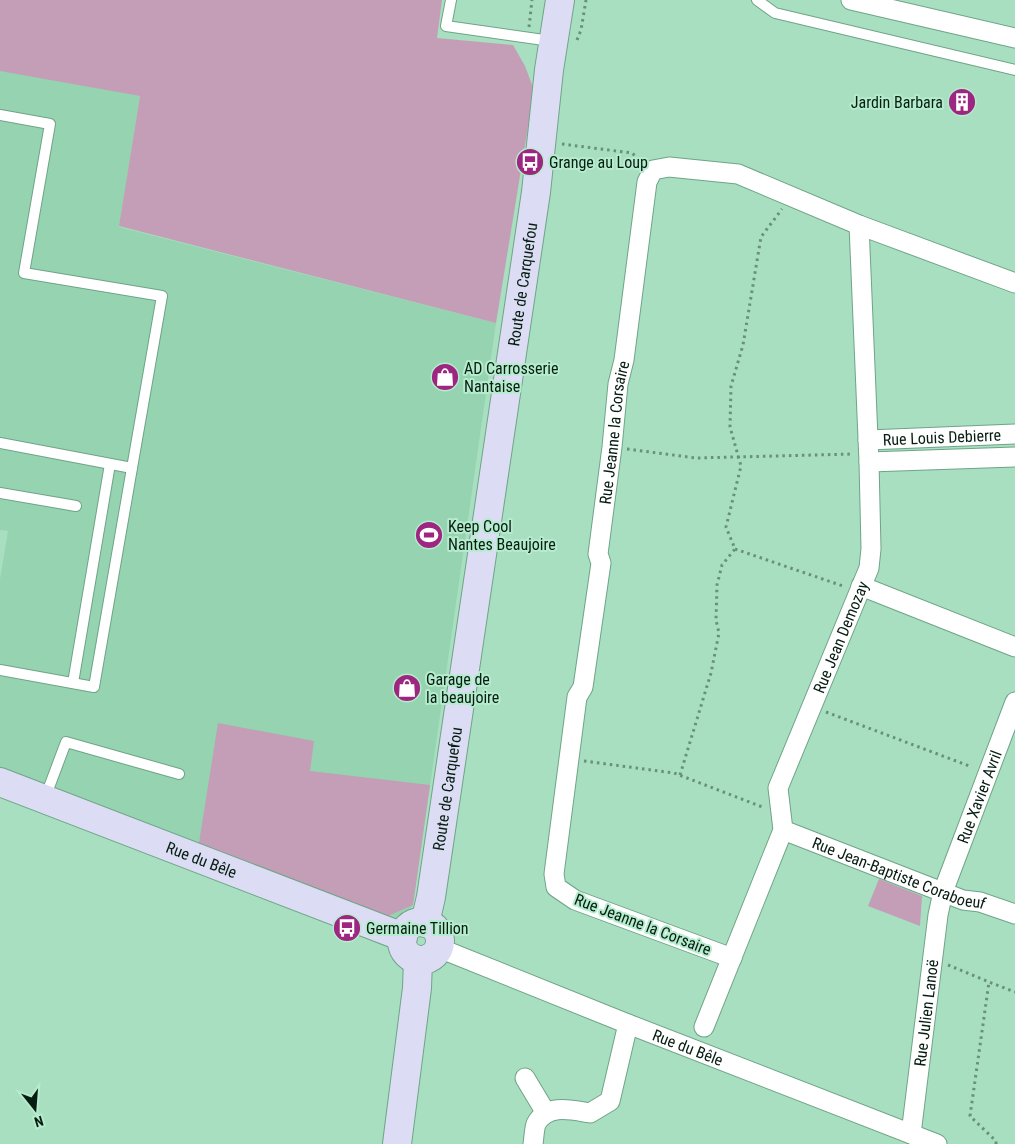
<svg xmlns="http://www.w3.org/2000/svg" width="1015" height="1144" viewBox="0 0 1015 1144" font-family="'Roboto Condensed',sans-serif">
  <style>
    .built { fill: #95d3b1 }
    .green { fill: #c39eb6 }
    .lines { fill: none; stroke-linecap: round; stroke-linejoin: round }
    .service-casing { stroke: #6fa487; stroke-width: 12 }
    .minor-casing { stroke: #6fa487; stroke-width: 21 }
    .secondary-casing { stroke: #6fa487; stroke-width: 30 }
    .path { stroke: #67917a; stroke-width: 3; stroke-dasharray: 2.5 4; stroke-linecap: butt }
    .service { stroke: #fff; stroke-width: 10 }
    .minor { stroke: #fff; stroke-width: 19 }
    .secondary { stroke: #dcddf4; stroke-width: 28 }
    .labels { text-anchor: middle; stroke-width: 4; stroke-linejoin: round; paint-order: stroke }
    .poi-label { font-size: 16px; fill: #071d12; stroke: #b5eccd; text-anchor: start }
    .street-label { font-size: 16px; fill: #071d12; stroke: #b5eccd }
  </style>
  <rect width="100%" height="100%" fill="#a8dfc0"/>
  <!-- built -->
  <polygon class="built" points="0,69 140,96 119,227 496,323 413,905 386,947 189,864 0,791 0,579 8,531 0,530"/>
  <!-- green -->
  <g class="green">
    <polygon points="0,0 442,0 437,38 513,45 525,66 534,90 496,323 119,226 140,96 0,71"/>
    <polygon points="218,723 314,741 310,771 430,785 413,905 388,916 199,843"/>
    <polygon points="879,879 922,896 920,926 868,906"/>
  </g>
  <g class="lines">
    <defs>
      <g id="service">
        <polyline points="451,0 446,26 551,41"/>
        <polyline points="757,0 775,13 1015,70"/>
        <polyline points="0,115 50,124 24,273 162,296 132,468 0,443"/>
        <polyline points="0,493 76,506"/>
        <polyline points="0,670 94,687 132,468"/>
        <polyline points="73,683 110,464"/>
        <polyline points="45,798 66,742 179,774"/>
      </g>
      <g id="minor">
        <polyline points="851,0 1015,38"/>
        <path id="s1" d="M868,440l147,-6"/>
        <polyline points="869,462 1015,457"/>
        <polyline points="861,586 1015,647"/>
        <path id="s2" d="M783,830l180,70 17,2 35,12"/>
        <path id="s3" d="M439,948l189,76 309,120"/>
        <path id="s4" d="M732,958l-157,-58 -19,-13 -2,-13 23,-177 6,-10 18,-124 -3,-9 14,-107 6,-63 6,-24 23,-178 6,-12 16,-3 69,7 121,51 156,58"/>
        <path id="s5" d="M704,1027l79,-197 -5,-42 91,-220 2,-19 -2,-87 -10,-237"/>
        <polyline points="525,1078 546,1113"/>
        <path id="s6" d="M911,1134l27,-219 5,-23 72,-190"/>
        <path d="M533,1144c1,-6 1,-14 3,-20 11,-21 36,-14 54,-11l20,-12 18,-77"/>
      </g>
      <g id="secondary">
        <path id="s7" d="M0,782l403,155"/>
        <circle cx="421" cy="941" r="19"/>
        <path id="s8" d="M425,923l6,-26 105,-705 13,-122 11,-70"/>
        <polyline points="397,1144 417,988 418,960"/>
      </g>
    </defs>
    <!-- service casing -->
    <use href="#service" class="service-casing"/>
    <!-- minor casing -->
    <use href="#minor" class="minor-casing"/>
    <!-- secondary casing -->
    <use href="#secondary" class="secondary-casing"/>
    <!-- path -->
    <g class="path">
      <polyline points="529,27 532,0"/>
      <polyline points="577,40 581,30 586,0"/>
      <polyline points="562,144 632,153 640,160"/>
      <polyline points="627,449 696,458 853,454"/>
      <polyline points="735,549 843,586"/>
      <polyline points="826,712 972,767"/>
      <polyline points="584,761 674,773 765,808"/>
      <polyline points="680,775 711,673 719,633 716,620 717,585 722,565 735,549 726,527 741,466 730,427 731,386 743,345 761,237 782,209"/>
      <polyline points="948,965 989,982"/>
      <polyline points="996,1144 996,1141 970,1116 989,982 1015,992"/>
    </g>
    <!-- service -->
    <use href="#service" class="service"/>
    <!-- minor -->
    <use href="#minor" class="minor"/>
    <!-- secondary -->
    <use href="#secondary" class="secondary"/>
  </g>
  <!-- icons -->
  <defs>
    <symbol id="building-disc" viewBox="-11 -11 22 22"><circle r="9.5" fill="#9c2680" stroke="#b5eccd"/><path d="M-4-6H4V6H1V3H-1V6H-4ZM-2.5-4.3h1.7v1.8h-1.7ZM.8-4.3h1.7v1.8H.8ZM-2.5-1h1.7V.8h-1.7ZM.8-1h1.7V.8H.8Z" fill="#fff"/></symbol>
    <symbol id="bus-disc" viewBox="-11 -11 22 22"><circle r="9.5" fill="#9c2680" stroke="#b5eccd"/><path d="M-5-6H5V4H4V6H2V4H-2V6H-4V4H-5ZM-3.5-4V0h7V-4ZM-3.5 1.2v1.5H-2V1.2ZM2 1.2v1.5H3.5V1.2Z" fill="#fff"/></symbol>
    <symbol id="shop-disc" viewBox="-11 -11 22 22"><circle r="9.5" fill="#9c2680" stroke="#b5eccd"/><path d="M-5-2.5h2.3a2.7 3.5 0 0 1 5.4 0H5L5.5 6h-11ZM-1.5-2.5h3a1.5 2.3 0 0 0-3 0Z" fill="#fff"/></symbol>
    <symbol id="stadium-disc" viewBox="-11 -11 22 22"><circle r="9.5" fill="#9c2680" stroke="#b5eccd"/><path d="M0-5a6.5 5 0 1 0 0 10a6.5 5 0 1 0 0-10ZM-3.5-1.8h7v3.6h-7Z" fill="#fff"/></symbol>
  </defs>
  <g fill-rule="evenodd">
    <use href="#building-disc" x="946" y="86" width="32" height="32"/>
    <use href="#bus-disc" x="514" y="146" width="32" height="32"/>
    <use href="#shop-disc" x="429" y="361" width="32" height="32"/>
    <use href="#stadium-disc" x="413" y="519" width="32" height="32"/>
    <use href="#shop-disc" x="391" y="672" width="32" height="32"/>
    <use href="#bus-disc" x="331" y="912" width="32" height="32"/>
  </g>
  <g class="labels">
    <!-- poi labels -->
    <g class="poi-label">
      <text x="943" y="108" text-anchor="end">Jardin Barbara</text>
      <text x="549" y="168">Grange au Loup</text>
      <text x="464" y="374">AD Carrosserie<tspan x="464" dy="18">Nantaise</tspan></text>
      <text x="448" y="532">Keep Cool<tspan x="448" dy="18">Nantes Beaujoire</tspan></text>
      <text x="426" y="685">Garage de<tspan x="426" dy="18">la beaujoire</tspan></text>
      <text x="366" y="934">Germaine Tillion</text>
    </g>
    <!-- street labels -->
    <g class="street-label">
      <text dy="6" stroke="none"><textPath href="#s8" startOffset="646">Route de Carquefou</textPath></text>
      <text dy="6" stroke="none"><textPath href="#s4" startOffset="651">Rue Jeanne la Corsaire</textPath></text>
      <text dy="6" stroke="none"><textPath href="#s1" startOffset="74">Rue Louis Debierre</textPath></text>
      <text dy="6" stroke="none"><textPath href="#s5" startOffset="418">Rue Jean Demozay</textPath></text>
      <text dy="6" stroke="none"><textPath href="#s8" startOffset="136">Route de Carquefou</textPath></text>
      <text dy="6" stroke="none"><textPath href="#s6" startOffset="346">Rue Xavier Avril</textPath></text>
      <text dy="6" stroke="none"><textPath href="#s7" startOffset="216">Rue du Bêle</textPath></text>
      <text dy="6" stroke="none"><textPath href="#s2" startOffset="124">Rue Jean-Baptiste Coraboeuf</textPath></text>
      <text transform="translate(643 924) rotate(21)" y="6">Rue Jeanne la Corsaire</text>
      <text dy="6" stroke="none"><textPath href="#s6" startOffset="122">Rue Julien Lanoë</textPath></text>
      <text dy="6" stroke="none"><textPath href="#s3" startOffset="268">Rue du Bêle</textPath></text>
    </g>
  </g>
  <!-- north arrow -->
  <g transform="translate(35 1109) rotate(163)" stroke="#b5eccd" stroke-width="4" paint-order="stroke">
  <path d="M0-4L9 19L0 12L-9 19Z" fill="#071d12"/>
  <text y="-8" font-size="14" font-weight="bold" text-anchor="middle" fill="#071d12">N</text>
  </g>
</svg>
